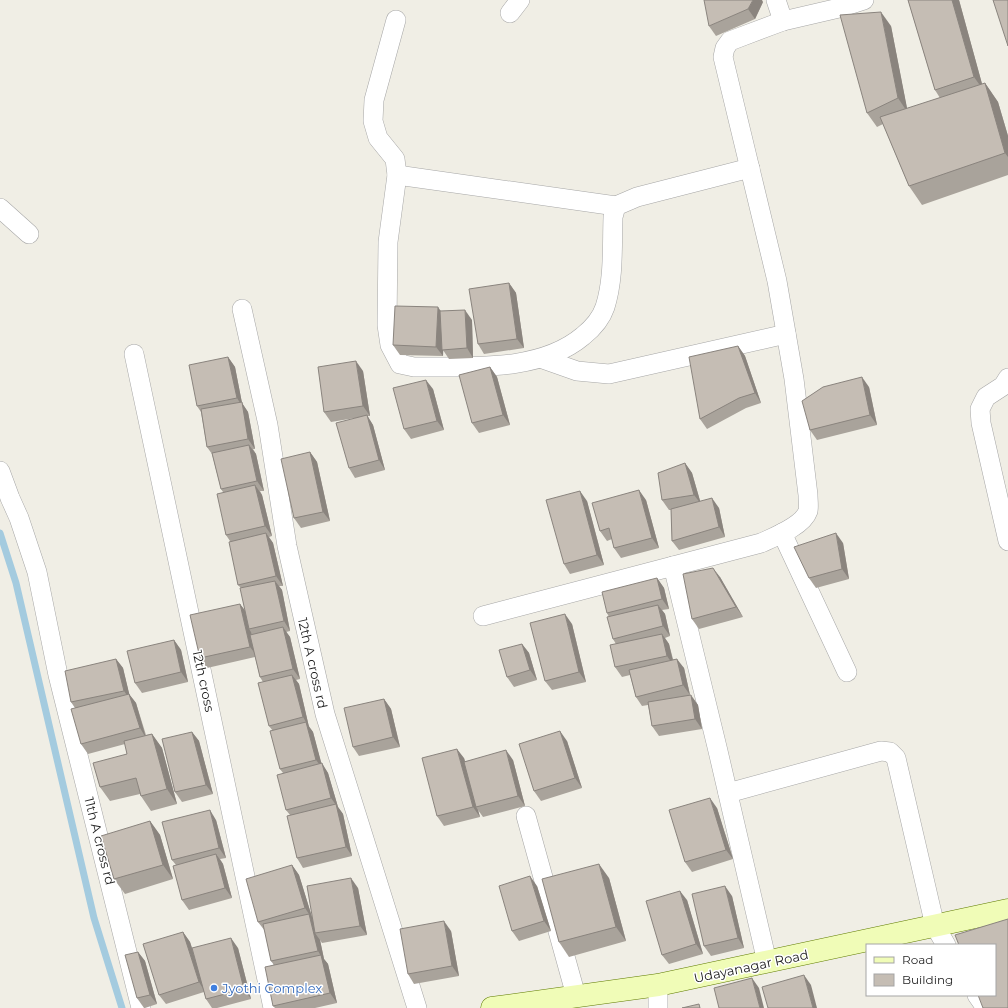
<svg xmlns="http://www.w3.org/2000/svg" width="1008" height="1008" viewBox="0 0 1008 1008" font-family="Montserrat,sans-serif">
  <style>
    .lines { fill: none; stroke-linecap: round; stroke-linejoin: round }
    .stream { stroke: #a4cbdf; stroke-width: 7 }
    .street-casing { stroke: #a6a6a6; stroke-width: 20 }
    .secondary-casing { stroke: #5f7b01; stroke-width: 23 }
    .street { stroke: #fff; stroke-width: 19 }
    .secondary { stroke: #f0fcb7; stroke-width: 22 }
    .wall { fill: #a9a39b }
    .shaded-wall { fill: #8a847e }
    .building { fill: #c5bdb4; stroke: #8a847e }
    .shop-dot { fill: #3f7fe0; stroke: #fff; stroke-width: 1.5 }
    .labels { text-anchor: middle; stroke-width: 3; stroke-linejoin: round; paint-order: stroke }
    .street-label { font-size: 13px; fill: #1f1f1f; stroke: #fff }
    .shop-label { font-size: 13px; fill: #366cbe; stroke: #fff; text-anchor: start }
  </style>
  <rect width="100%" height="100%" fill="#f0eee5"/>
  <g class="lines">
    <!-- stream -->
    <polyline class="stream" points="0,533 16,583 94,918 122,1008"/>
    <defs>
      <g id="street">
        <polyline points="776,0 783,21"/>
        <polyline points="510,13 520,0"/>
        <path d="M396,20l-22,80 -1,21 5,17 17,21 2,16 -9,67 -1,83 3,20 10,19 14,3c54,-1 125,6 169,-31 10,-8 18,-17 22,-29 9,-28 7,-60 8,-90l3,-11 21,-9 113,-29"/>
        <polyline points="397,175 616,206"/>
        <polyline points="0,208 29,234"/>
        <polyline points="242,309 268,425 287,546 325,714 417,1008"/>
        <polyline points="134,354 273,1008"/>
        <polyline points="543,359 577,371 609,374 786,334"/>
        <polyline points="1008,378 1003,386 986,397 980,409 981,423 1008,541"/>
        <polyline points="0,471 10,498 19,518 37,572 58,675 141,1008"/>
        <polyline points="782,533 847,672"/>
        <polyline points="673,566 718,751 767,962"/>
        <path d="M483,616l278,-73c13,-6 42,-17 47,-32 1,-4 0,-11 0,-16l-14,-116 -17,-98 -54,-224 2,-9 5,-7 53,-20 56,-13 25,-8"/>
        <polyline points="728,793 881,751 890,752 896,758 935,926 946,945"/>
        <polyline points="526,816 576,996"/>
        <polyline points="977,995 986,1008"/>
        <polyline points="658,1008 658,985"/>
      </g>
      <polyline id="secondary" points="492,1008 658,985 1008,910"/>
    </defs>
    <!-- street casing -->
    <use href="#street" class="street-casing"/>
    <!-- secondary casing -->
    <use href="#secondary" class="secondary-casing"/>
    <!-- street -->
    <use href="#street" class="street"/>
    <!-- secondary -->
    <use href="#secondary" class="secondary"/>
  </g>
  <!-- wall -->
  <g class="wall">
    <polygon points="908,0 959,0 982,84 985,83 998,102 1008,136 1008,175 922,205 909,186 883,124 877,127 867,113 891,26 907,109 940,98 935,90"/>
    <polygon points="763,2 755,19 716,36 709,26"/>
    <polygon points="509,283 516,293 524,348 484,354 478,344"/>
    <polygon points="441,311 472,320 473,358 449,359 443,350 443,356 400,355 393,345"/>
    <polygon points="738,346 745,356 761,403 746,408 707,429 700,419"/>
    <polygon points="228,357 235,367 242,403 248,412 255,449 253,449 256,454 264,491 260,491 262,495 272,536 269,537 273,543 283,586 279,586 282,590 290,631 286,632 290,637 300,679 296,680 299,684 309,727 313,732 321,763 328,773 338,807 343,814 352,856 303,868 297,858 290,815 286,810 283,773 280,769 273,731 269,726 263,682 260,677 255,657 207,668 200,658 240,604 245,611 241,588 238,585 230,541 226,535 223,492 221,489 212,454 207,447 201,412 197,406"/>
    <polygon points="490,367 497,377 510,425 479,433 472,423"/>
    <polygon points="363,371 370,416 367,416 373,425 385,470 355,478 349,468 355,418 331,422 324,412"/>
    <polygon points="869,387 877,425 817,440 810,430"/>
    <polygon points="433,389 444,430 411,439 404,429"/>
    <polygon points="310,452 317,462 330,521 301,528 294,518"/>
    <polygon points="685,463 692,473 700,501 719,508 725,537 679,550 672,541 671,510 669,510 662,500"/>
    <polygon points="646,500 659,548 621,558 614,548 612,539 607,541 600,531"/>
    <polygon points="587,501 604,565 570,574 564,564"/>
    <polygon points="843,543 849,579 816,588 809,578"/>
    <polygon points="720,577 743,617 699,629 692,619"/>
    <polygon points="657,578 664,588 669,609 662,610 665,614 670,636 665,638 669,644 673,659 684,668 690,695 698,705 702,729 659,736 652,726 648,705 642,706 636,697 630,675 622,677 615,667 616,644 613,639 609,617 607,613"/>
    <polygon points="572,624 586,682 552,690 545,681"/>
    <polygon points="174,640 181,650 188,682 142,693 135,683"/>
    <polygon points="522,644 529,653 537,680 514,687 507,677"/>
    <polygon points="116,659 123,668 129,694 136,703 146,735 152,734 162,748 177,804 151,811 141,796 140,794 110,801 100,787 127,754 125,744 88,754 81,744 75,708 71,702"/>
    <polygon points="384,699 391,709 400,747 359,756 353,747"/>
    <polygon points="192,732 199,741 213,794 182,802 175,792"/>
    <polygon points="567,741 582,788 541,801 534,791"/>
    <polygon points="464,758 465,761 513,760 525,806 483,817 478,810 480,817 444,826 437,816"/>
    <polygon points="717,808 733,859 692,872 685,862"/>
    <polygon points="216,820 226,858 220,859 223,864 232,898 189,910 182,900 176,865 172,860"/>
    <polygon points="150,821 160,835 173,879 125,894 114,879"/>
    <polygon points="292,865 299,875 312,917 313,919 358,888 367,935 322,943 320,940 324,959 328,964 337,1003 315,1008 275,1008 273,1006 274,965 271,961 265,931 258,922"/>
    <polygon points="609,878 626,941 569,957 559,942"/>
    <polygon points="537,886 551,931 519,941 512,931"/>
    <polygon points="732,896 744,948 711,956 704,946"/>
    <polygon points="687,900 703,954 669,964 662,955"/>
    <polygon points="451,931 459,976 414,984 408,974"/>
    <polygon points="183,932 190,942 194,953 238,948 251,999 217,1008 212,1008 206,999 204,992 166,1004 159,995"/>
    <polygon points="138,952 145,961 157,1004 145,1008 144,1008 137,998"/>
  </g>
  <!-- shaded-wall -->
  <g class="shaded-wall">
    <polygon points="753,0 762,0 763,2 755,19 748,9"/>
    <polygon points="952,0 959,0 984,91 974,77"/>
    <polygon points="881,12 891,26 908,113 898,98"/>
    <polygon points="985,83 998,102 1008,136 1008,157 1005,153"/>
    <polygon points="509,283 516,293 524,348 517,339"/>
    <polygon points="438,307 445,317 443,356 436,347"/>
    <polygon points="465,310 472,320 473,358 467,348"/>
    <polygon points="738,346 745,356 761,403 755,393"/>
    <polygon points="228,357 235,367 242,403 248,412 255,449 248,439 242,406 237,398"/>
    <polygon points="356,361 363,371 370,416 363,406"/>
    <polygon points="490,367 497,377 510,425 503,415"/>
    <polygon points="862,377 869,387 877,425 870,415"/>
    <polygon points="426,380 433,389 444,430 437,421"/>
    <polygon points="367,415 373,425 385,470 379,460"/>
    <polygon points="249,445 256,454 264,491 257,481"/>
    <polygon points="310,452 317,462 330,521 323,512"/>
    <polygon points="685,463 692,473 701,504 694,495"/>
    <polygon points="255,485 262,495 272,536 265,526"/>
    <polygon points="639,490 646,500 659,548 652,538"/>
    <polygon points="580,491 587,501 604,565 597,555"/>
    <polygon points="712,498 719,508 725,537 719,527"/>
    <polygon points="266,533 273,543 283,586 276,576"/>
    <polygon points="836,533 843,543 849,579 842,569"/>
    <polygon points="713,568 720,577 743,617 736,607"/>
    <polygon points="657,578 664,588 669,609 662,599"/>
    <polygon points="275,581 282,590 290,631 284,621"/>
    <polygon points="240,604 247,613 249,629 251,632 257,656 250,647"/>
    <polygon points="658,605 665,614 670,636 663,626"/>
    <polygon points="565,614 572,624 586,682 579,672"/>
    <polygon points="283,627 290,637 300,679 293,669"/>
    <polygon points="662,634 669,644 674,666 667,656"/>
    <polygon points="174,640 181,650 188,682 181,672"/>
    <polygon points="522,644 529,653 537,680 530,670"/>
    <polygon points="116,659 123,668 131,701 124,691"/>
    <polygon points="677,659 684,668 690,695 683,685"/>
    <polygon points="292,675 299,684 309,727 303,717"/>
    <polygon points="129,694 136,703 146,738 140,728"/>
    <polygon points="691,695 698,705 702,729 695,719"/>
    <polygon points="384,699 391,709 400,747 393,737"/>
    <polygon points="306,722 313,732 323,769 316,760"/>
    <polygon points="560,731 567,741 582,788 575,778"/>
    <polygon points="192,732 199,741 213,794 206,785"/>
    <polygon points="152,734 162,748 177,804 167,789"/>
    <polygon points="457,749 464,758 477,807 476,807 478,810 480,817 473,807"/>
    <polygon points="506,750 513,760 525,806 518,796"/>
    <polygon points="322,763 328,773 338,807 343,814 352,856 346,847 336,805 331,798"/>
    <polygon points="710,798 717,808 733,859 726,850"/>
    <polygon points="210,810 216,820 226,858 219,848"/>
    <polygon points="150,821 160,835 173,879 163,865"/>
    <polygon points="216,854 223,864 232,898 225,888"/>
    <polygon points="599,864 609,878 626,941 616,927"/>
    <polygon points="292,865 299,875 312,917 316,924 315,933 320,940 324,959 328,964 337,1003 330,993 321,956 318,951 309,914 305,908"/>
    <polygon points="530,876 537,886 551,931 544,921"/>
    <polygon points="351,878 358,888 367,935 360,926"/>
    <polygon points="725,886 732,896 744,948 738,938"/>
    <polygon points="680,891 687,900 703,954 696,944"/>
    <polygon points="444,921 451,931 459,976 452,966"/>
    <polygon points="183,932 190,942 205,992 199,982"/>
    <polygon points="231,938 238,948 251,999 244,989"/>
    <polygon points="138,952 145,961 157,1004 150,995"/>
    <polygon points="804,975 811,985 817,1008 813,1008"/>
    <polygon points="752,978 759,988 764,1008 760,1008"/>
  </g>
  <!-- building -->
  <g class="building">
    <polygon points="704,0 753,0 748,9 709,26"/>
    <polygon points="908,0 952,0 974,77 935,90"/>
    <polygon points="993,0 1008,0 1008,46"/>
    <polygon points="881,12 898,98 867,113 840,15"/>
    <polygon points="985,83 1005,153 909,186 880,117"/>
    <polygon points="509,283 517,339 478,344 469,289"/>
    <polygon points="395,306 438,307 436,347 393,345"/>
    <polygon points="465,310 467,348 442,350 440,311"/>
    <polygon points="738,346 755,393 739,398 700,419 689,357"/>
    <polygon points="228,357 237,398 197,406 189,365"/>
    <polygon points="356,361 363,406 324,412 318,367"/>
    <polygon points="490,367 503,415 472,423 459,375"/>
    <polygon points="862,377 870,415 810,430 802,401 823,387"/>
    <polygon points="426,380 437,421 404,429 393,388"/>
    <polygon points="242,402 248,439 207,447 201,409"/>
    <polygon points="367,415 379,460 349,468 336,423"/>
    <polygon points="249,445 257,481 221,489 212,453"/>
    <polygon points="310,452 323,512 294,518 281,459"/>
    <polygon points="685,463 694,495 662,500 658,473"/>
    <polygon points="255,485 265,526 226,535 217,494"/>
    <polygon points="639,490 652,538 614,548 609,528 600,531 592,503"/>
    <polygon points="580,491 597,555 564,564 546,500"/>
    <polygon points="712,498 719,527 672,541 671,509"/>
    <polygon points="266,533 276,576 238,585 229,542"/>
    <polygon points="836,533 842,569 809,578 794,547"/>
    <polygon points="713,568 736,607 692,619 683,574"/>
    <polygon points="657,578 662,599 607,613 602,592"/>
    <polygon points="275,581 284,621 249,629 240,588"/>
    <polygon points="240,604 250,647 200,658 190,615"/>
    <polygon points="658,605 663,626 613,639 607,617"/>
    <polygon points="565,614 579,672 545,681 530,623"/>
    <polygon points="283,627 293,669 260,677 250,635"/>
    <polygon points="662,634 667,656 615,667 610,645"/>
    <polygon points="174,640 181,672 135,683 127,651"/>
    <polygon points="522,644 530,670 507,677 499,650"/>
    <polygon points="116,659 124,691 71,702 65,671"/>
    <polygon points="677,659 683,685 636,697 629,670"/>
    <polygon points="292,675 303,717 269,726 258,683"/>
    <polygon points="129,694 140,728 81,744 71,709"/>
    <polygon points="691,695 695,719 652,726 648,702"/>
    <polygon points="384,699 393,737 353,747 344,708"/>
    <polygon points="306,722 316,760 280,769 270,731"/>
    <polygon points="560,731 575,778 534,791 519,744"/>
    <polygon points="192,732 206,785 175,792 162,739"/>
    <polygon points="152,734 167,789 141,796 136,778 100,787 93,763 127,754 124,741"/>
    <polygon points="457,749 473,807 437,816 422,758"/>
    <polygon points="506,750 518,796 476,807 464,762"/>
    <polygon points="322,763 331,798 286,810 277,775"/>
    <polygon points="710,798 726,850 685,862 669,810"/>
    <polygon points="336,804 346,847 297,858 287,816"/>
    <polygon points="210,810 219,848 172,860 162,822"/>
    <polygon points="150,821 163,865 114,879 101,836"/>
    <polygon points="216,854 225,888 182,900 173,866"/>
    <polygon points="599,864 616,927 559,942 542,879"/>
    <polygon points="292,865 305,908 258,922 246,879"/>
    <polygon points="530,876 544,921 512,931 499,886"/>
    <polygon points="351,878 360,926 315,933 307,886"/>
    <polygon points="725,886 738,938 704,946 692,894"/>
    <polygon points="680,891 696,944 662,955 646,901"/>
    <polygon points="309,914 318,951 271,961 263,924"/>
    <polygon points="1008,919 1008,1008 983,1008 978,995 995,995 995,945 959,945 955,935"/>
    <polygon points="444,921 452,966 408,974 400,929"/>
    <polygon points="183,932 199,982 159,995 143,944"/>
    <polygon points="231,938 244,989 206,999 192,948"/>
    <polygon points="138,952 150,995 137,998 125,955"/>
    <polygon points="321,955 330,993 273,1006 265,967"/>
    <polygon points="804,975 813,1008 768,1008 762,987"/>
    <polygon points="752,978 760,1008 719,1008 714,988"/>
    <polygon points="699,1004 700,1008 682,1008"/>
  </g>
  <!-- markers -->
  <circle class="shop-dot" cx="214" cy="988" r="4"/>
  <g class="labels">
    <!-- street labels -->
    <g class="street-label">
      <text transform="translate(313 663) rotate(77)" y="5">12th A cross rd</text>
      <text transform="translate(204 681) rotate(78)" y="5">12th cross</text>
      <text transform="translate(100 841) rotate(76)" y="5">11th A cross rd</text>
      <text transform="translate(751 966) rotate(-12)" y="5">Udayanagar Road</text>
    </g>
    <!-- shop labels -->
    <g class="shop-label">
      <text x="222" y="993">Jyothi Complex</text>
    </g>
  </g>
  <!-- legend -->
  <rect x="866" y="944" width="130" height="52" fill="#ffffff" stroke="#a5a5a5"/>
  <rect x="874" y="957" width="20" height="6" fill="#f0fcb7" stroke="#a5a5a5"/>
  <text x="902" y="964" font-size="12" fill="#1f1f1f">Road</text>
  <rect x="874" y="974" width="20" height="12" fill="#c5bdb4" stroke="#a5a5a5"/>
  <text x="902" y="984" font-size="12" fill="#1f1f1f">Building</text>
</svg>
